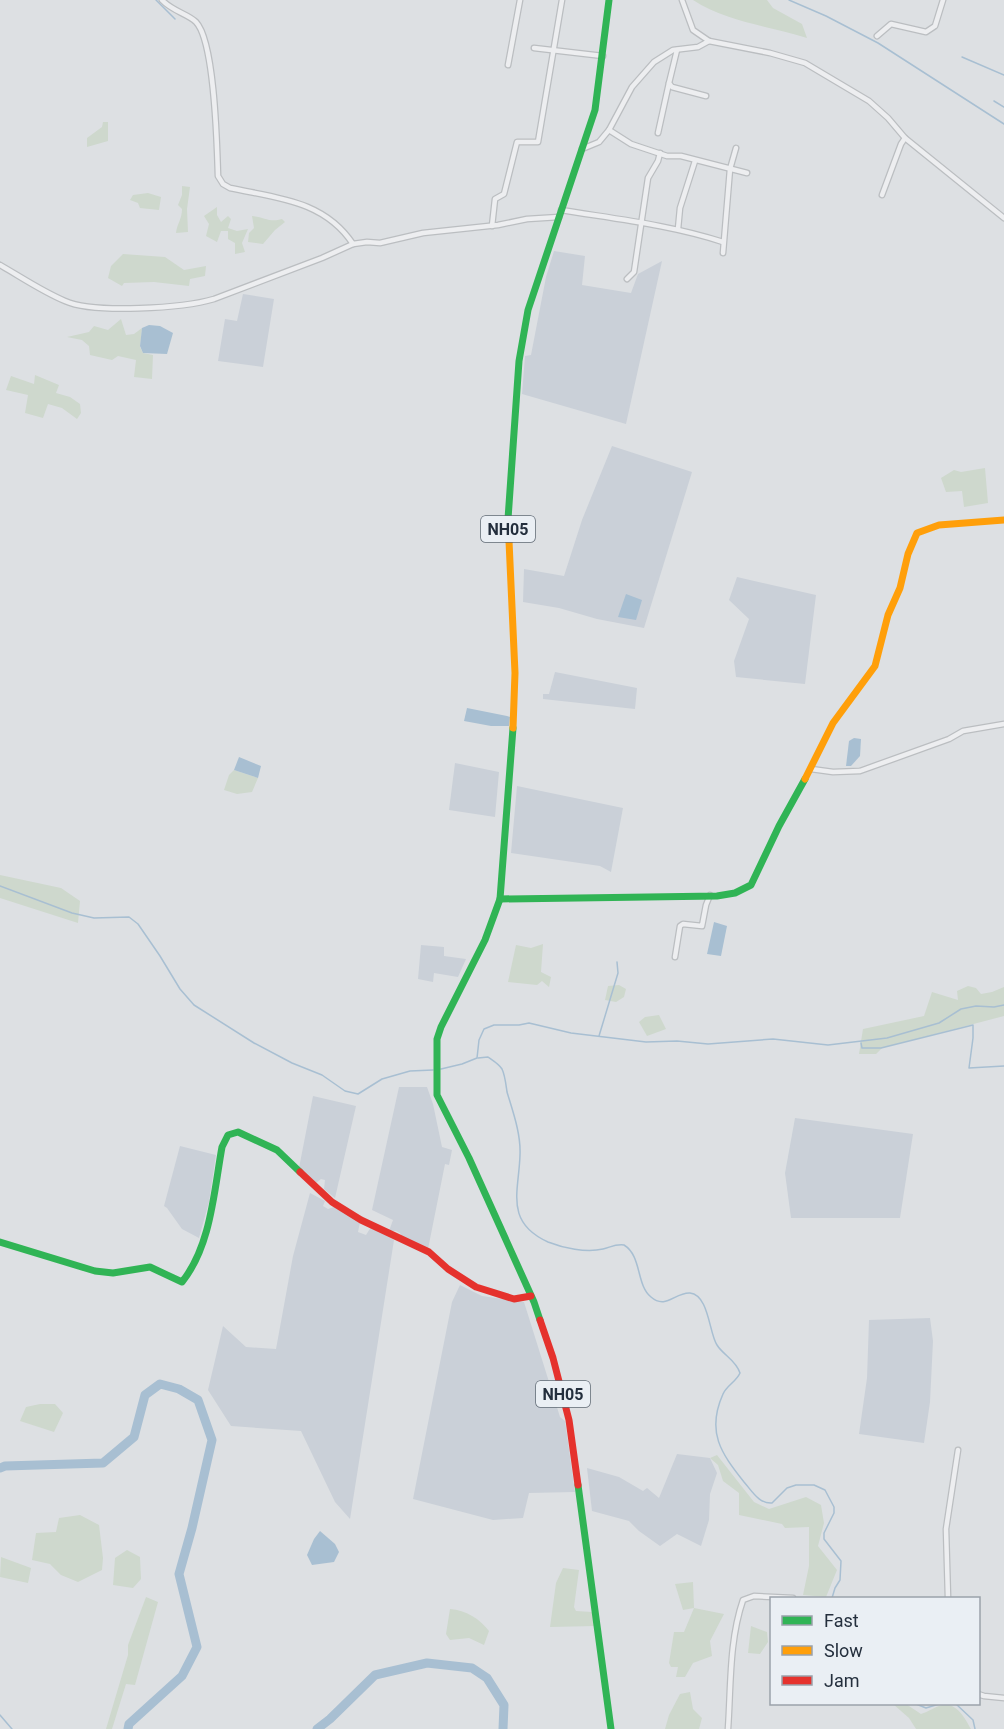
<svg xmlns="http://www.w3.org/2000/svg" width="1004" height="1729" viewBox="0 0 1004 1729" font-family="Roboto,sans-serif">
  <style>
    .built { fill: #cad0d8 }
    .green { fill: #ced8cd }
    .water { fill: #a8bfd2 }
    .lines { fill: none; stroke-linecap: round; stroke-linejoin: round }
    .stream { stroke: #a8bfd2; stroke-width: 1.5 }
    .river { stroke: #a8bfd2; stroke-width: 9 }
    .street-casing { stroke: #bbbec1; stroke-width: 7 }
    .street { stroke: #edeef0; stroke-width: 4.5 }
    .fast { stroke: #30b455; stroke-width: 7 }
    .slow { stroke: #ff9f0a; stroke-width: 7 }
    .jam { stroke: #e5322d; stroke-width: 7 }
    .labels { text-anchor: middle; stroke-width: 4.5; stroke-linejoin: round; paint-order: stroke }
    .shield { fill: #eaeff4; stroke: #5f6974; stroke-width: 1.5 }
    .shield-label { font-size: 16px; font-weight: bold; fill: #242f3d }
  </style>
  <rect width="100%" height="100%" fill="#dde0e3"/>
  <!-- built -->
  <g class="built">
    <polygon points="554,251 585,256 582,285 631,293 638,274 662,261 626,424 522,394 525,356 531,355 546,277"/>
    <polygon points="243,294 274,299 263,367 218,361 225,319 237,321"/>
    <polygon points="612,446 692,472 644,628 597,619 559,608 523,602 524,569 564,576 582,520"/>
    <polygon points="737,577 816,595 805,684 736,677 734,661 749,619 729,600"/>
    <polygon points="555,672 637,688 635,709 543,699 543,694 549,694"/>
    <polygon points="455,763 499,772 495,817 449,810"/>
    <polygon points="517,786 623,808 611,872 600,866 511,853"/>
    <polygon points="421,945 444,947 444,956 466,959 458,977 434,973 433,982 418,979"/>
    <polygon points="399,1087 427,1087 433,1104 442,1147 452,1150 449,1165 445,1164 428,1249 403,1238 400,1233 396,1231 389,1231 393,1220 372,1210"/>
    <polygon points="313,1096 356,1106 335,1198 324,1189 325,1180 321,1179 316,1183 299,1168"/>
    <polygon points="795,1118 913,1134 900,1218 791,1218 785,1173"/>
    <polygon points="180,1146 216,1155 209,1202 199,1238 182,1229 167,1208 164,1206"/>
    <polygon points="310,1193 325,1201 323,1206 328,1209 334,1207 360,1222 358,1232 366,1235 371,1227 394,1240 350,1519 335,1502 301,1431 231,1426 208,1390 223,1326 246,1347 276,1349 293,1256"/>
    <polygon points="460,1285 482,1296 524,1302 560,1417 565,1421 575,1492 529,1493 523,1518 493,1520 413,1499 452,1302"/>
    <polygon points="930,1318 933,1341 930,1402 924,1443 859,1434 867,1378 869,1320"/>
    <polygon points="677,1454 710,1458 717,1473 710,1494 709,1520 701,1546 677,1534 660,1546 639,1531 629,1521 592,1511 587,1468 619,1477 643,1491 647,1488 659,1498"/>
  </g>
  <!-- green -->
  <g class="green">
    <path d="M693,0h74l6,8 29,16 5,14c-38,-12 -80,-16 -114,-38z"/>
    <polygon points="103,122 108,122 108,141 87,147 87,138 102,127"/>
    <path d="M182,186l8,1 -3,22 1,23 -12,1c1,-9 6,-14 6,-24l-4,-4 4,-10z"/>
    <polygon points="148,193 161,197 159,210 140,208 138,203 130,200 133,195"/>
    <polygon points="217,207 217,215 221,222 228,216 231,219 228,228 237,231 248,229 242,243 245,252 235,254 235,243 228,239 228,231 221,231 217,242 206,236 209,224 204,216"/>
    <path d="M252,216c12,1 18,7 30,3l3,3 -10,8 -12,14 -15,-2 1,-9 5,-5z"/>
    <polygon points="123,254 165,257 184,270 206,266 205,276 190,279 189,286 154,282 124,283 122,286 108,278 111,266"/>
    <polygon points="121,319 126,335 134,334 142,328 140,347 143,353 153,355 152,379 134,377 136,360 118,356 112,360 90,355 89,346 82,340 67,337 89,332 94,326 108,330"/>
    <polygon points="35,375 59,385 56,393 70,397 80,404 81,413 77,419 62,408 48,404 43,418 25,413 28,395 6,390 11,376 34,384"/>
    <polygon points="985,468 988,503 964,507 962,491 946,492 941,478 954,470 961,472"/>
    <polygon points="234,770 258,778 252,792 237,794 224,790 229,775"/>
    <polygon points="0,875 61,888 80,901 78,923 0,898"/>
    <polygon points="543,944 541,972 551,977 549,987 542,981 537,985 508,982 516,945 531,948"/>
    <polygon points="619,985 626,989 624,997 616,1002 605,1000 608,986"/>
    <polygon points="968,986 976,988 981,994 992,992 1004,987 1004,1016 882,1048 876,1054 859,1054 863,1029 924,1016 932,992 958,1000 957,991"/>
    <polygon points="659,1015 666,1029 647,1036 639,1022 645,1017"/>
    <polygon points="40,1404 55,1404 63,1413 54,1432 20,1421 26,1407"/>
    <polygon points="717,1455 754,1502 769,1509 806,1497 821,1505 824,1523 818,1546 837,1570 826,1597 803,1595 809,1566 809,1527 785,1528 782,1524 739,1515 739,1493 723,1481 718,1465 710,1458"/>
    <polygon points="80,1515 99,1525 103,1558 102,1570 78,1582 61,1575 50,1564 32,1560 36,1533 56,1532 59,1518"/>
    <polygon points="127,1550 140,1557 141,1579 133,1588 113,1585 115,1558"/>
    <polygon points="1,1557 31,1568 28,1583 0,1577"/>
    <polygon points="563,1568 579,1570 574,1607 576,1611 592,1612 596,1626 550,1627 556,1583"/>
    <polygon points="693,1582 694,1608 724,1614 710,1641 712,1656 693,1663 685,1677 676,1677 678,1667 671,1667 669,1663 674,1632 684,1632 694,1608 683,1610 675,1584"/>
    <polygon points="146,1597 158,1602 135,1685 126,1684 112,1729 106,1729 128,1655 128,1645"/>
    <path d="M450,1609c16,1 30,10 39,22l-5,14 -15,-7 -19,2 -4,-6z"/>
    <polygon points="751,1626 767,1632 768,1642 760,1654 748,1653"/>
    <polygon points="690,1692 693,1709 702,1718 699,1729 665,1729 669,1715 680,1694"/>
    <path d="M893,1704h13l15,10c7,-2 15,-8 22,-9 14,-3 23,15 28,24h-55l-7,-11z"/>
  </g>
  <!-- water -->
  <g class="water">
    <polygon points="149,325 160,326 173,333 167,354 143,353 140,346 142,328"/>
    <polygon points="626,594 642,600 636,620 618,617"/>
    <polygon points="467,708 507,716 510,717 509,726 491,726 464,721"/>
    <polygon points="854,738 861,739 860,756 851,766 846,766 849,741"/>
    <polygon points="239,757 261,766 258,778 234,770"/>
    <polygon points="714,922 727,926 721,956 707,954"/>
    <polygon points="320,1531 335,1544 339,1552 334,1562 312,1565 307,1555 314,1539"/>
  </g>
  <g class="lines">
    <!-- stream -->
    <g class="stream">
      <polyline points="156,0 175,19"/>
      <polyline points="789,0 826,16 878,43 1004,124"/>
      <polyline points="962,57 1004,75"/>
      <polyline points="994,101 1004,107"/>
      <polyline points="0,886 72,913 94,918 129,917 138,924 160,956 180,989 194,1005 254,1043 292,1063 322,1075 345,1091 358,1094 382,1079 410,1071 433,1070"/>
      <polyline points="599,1036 618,973 617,962"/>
      <polyline points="861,1043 862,1048 881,1048 973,1025 973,1038 969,1068 1004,1066"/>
      <path d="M478,1058l10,-1c4,3 11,7 14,12 3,6 4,16 5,23 6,20 14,42 13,63 -1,36 -16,67 28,87 15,6 38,11 55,7 8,-2 12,-5 21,-4 18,11 12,40 27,52 15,13 24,-5 39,-4 19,2 19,40 27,52 6,10 19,15 23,28 -4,9 -13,12 -17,21 -17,38 -2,59 21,88 8,9 15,22 28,21l15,-15 9,-3h18l11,5 9,17v6l-10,20v6l17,22 -1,19 -5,8 -3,10"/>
      <polyline points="441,1069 462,1064 477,1058 479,1040 484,1029 494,1025 519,1025 529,1023 571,1033 646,1042 677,1041 708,1044 773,1039 828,1045 887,1038 939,1023 961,1009 976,1006 994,1007 1004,1005"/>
      <polyline points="916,1704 926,1708 939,1704"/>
      <polyline points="956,1704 973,1720 975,1729"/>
      <polyline points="0,1715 12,1729"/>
    </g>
    <!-- river -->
    <g class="river">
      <polyline points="0,1468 5,1466 103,1463 134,1437 145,1395 160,1384 179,1389 198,1400 212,1440 192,1528 179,1574 197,1647 182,1676 129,1724 128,1729"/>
      <polyline points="317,1729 330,1719 375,1675 427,1663 472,1668 487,1678 504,1705 503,1729"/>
    </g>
    <defs>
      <g id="street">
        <path d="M162,0c10,11 26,14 34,22 19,20 21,125 22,154l5,8 7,4c46,10 94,12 123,56"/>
        <polyline points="682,0 693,30 709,41 770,53 805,63 869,101 888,118 905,138 1004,218"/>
        <polyline points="877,36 891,24 926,32 935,26 943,0"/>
        <polyline points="534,48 603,56"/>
        <polyline points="677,50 669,83 672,87 706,96"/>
        <polyline points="508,65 520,0"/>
        <polyline points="609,130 631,144 667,156 681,156 747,173"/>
        <polyline points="658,133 669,83"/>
        <polyline points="582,149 599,142 609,130 632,87 654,62 673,50 698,47 709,41"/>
        <polyline points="882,195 901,144 905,138"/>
        <path d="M561,210c55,9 110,15 162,32"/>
        <polyline points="492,226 495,199 504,194 517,142 538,142 562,0"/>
        <polyline points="678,229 680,208 695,161"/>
        <polyline points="723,253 730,169 736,148"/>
        <path d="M0,265c21,12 43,27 65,36 29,13 119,7 149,-2l108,-41 31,-14 14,-2 13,1 43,-10 75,-8 29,-6 32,-2"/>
        <polyline points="627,279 634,272 648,178 658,161 660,153"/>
        <polyline points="811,769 833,772 860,771 949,739 963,731 1004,724"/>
        <polyline points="675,957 680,926 683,924 702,926 706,905 710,895"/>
        <polyline points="948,1598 946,1529 958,1450"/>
        <polyline points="978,1694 984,1696 1004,1698"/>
        <path d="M728,1729c3,-43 1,-88 15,-129l11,-4 39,2"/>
      </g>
    </defs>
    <!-- street casing -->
    <use href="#street" class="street-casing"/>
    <!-- street -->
    <use href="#street" class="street"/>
    <!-- fast -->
    <g class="fast">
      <polyline points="509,541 508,519 519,361 528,310 595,110 609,0"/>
      <polyline points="513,728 500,899 485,940 441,1027 437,1039 437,1095 469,1158 534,1302 540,1320"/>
      <polyline points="500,899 717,896 735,893 751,885 779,826 805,779"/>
      <path d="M0,1242l95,29 18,2 37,-6 32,15c29,-36 32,-91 40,-135l6,-12 10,-3 39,18 23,22"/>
      <polyline points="578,1485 611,1729"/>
    </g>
    <!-- slow -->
    <g class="slow">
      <polyline points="509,541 515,673 513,728"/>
      <polyline points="805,779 833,723 875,666 888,615 900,588 908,554 917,533 939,525 1004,520"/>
    </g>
    <!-- jam -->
    <g class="jam">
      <polyline points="300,1172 332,1202 361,1220 429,1252 448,1269 476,1287 514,1299 531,1296"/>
      <polyline points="540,1320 553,1358 569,1420 578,1485"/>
    </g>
  </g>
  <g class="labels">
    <!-- shield labels -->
    <g class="shield">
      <rect x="481" y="516" width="54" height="26" rx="4.5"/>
      <rect x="536" y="1381" width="54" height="26" rx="4.5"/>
    </g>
    <g class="shield-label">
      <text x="508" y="535">NH05</text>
      <text x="563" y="1400">NH05</text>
    </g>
  </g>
  <!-- legend -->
  <rect x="770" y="1597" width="210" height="108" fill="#eaeff4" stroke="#9ba2ab" stroke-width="1.5"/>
  <rect x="782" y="1616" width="30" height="9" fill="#30b455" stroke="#9ba2ab" stroke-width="1.5"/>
  <text x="824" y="1627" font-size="18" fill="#242f3d">Fast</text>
  <rect x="782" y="1646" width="30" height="9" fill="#ff9f0a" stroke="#9ba2ab" stroke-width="1.5"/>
  <text x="824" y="1657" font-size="18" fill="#242f3d">Slow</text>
  <rect x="782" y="1676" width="30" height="9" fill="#e5322d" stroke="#9ba2ab" stroke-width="1.5"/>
  <text x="824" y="1687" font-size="18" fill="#242f3d">Jam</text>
</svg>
